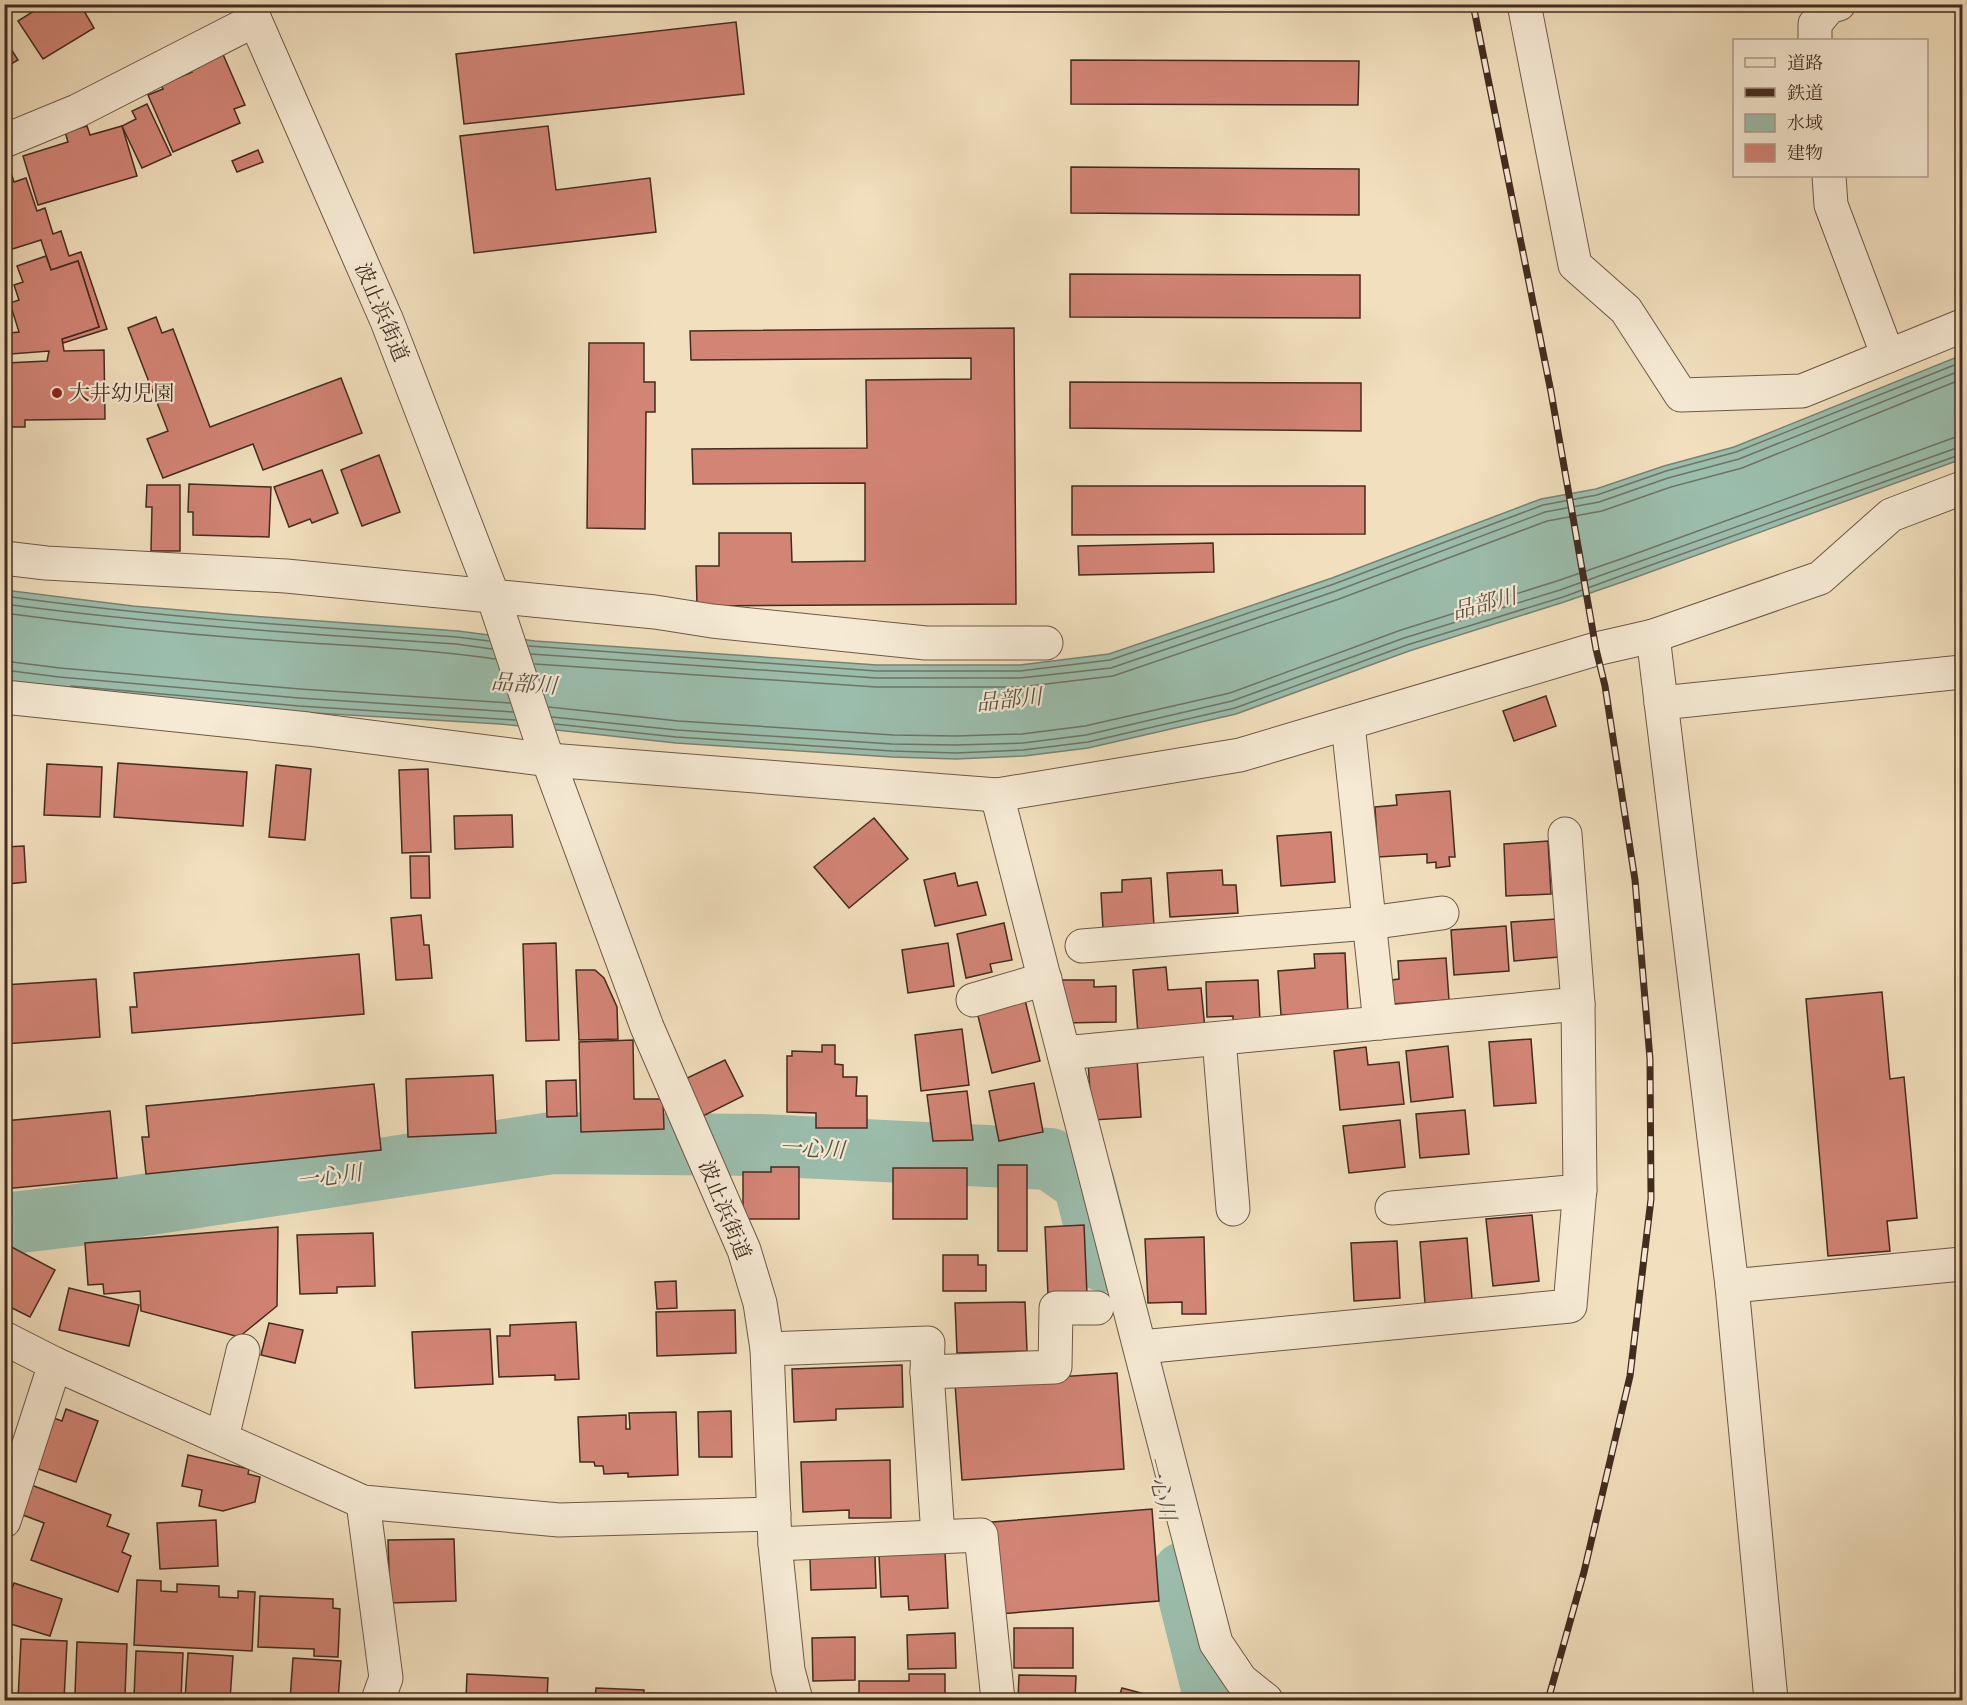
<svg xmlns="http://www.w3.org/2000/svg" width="1967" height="1705" viewBox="0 0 1967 1705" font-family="'IM FELL Great Primer','Noto Serif JP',serif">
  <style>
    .water { fill: #9bbdac; stroke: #788374; stroke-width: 1.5 }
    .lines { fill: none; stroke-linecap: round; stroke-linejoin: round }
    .shore { stroke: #6f7466; stroke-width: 1.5 }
    .river { stroke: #9bbdac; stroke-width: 62 }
    .building { fill: #d28475; stroke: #432b20; stroke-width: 1.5 }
    .minor-casing { stroke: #6e5847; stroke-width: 35 }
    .tertiary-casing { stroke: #6e5847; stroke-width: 35 }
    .minor { stroke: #f6ead4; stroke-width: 33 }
    .tertiary { stroke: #f6ead4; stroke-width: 33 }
    .rail-casing { stroke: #432b20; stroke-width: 7 }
    .rail { stroke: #f6ead4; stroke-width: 4.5; stroke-dasharray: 14; stroke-linecap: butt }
    .poi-dot { fill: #8f2418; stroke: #f6ead4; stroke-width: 2 }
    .labels { text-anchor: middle; stroke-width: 4.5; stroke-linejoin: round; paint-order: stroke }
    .street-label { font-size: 21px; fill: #432b20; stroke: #f6ead4 }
    .poi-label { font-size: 21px; fill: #432b20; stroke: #f6ead4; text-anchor: start }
    .water-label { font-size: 22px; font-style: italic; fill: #595043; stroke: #f6ead4 }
  </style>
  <rect width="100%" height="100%" fill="#f1dfbd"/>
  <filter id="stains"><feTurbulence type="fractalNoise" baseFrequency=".00333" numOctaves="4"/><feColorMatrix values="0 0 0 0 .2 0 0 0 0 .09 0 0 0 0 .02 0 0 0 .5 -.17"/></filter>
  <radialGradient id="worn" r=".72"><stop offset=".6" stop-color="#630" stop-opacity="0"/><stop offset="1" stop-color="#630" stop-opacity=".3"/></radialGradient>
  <!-- water -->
  <polygon class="water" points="1962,355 1962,459 1628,580 1564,602 1409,651 1236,714 1088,748 1024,756 956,759 892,757 676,743 500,724 298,712 5,683 5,590 133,606 238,615 458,631 535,641 877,665 1020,665 1109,654 1332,578 1541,499 1596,489 1664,466 1734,447"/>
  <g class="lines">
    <!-- shore -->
    <g class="shore">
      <path d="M4,596c151,21 302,31 453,41l32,4"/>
      <path d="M4,604c151,20 301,30 452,40l36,5"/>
      <path d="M4,613c88,12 176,21 264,27 75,6 152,8 227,19"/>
      <polyline points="529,646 877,671 1020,671 1110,660 1334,584 1543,505 1597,495 1666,471 1736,452 1962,362"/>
      <polyline points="531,654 876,678 1020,678 1111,668 1336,591 1545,512 1599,502 1668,478 1739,459 1962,370"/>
      <polyline points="4,661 60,668 300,689 510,703"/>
      <polyline points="535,664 876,687 1021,687 1113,676 1339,599 1547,521 1602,511 1671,487 1742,468 1962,379"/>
      <polyline points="4,670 59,677 299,698 513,712"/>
      <polyline points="71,686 299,706 515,720"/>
      <polyline points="549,707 678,721 893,735 956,736 1022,734 1085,726 1230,693 1401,630 1557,581 1621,559 1953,438 1962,437"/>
      <polyline points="552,717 677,730 892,744 956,745 1023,743 1086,735 1232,701 1404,638 1560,590 1962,446"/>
      <polyline points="555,724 676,737 892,751 956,753 1023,750 1088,742 1235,708 1407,645 1563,597 1626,574 1962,454"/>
    </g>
    <!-- river -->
    <g class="river">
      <polyline points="4,1224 71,1216 552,1143 760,1145 1050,1159 1084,1183 1104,1261"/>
      <polyline points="1183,1573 1215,1700"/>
    </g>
  </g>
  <!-- building -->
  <g class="building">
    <polygon points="45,4 80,4 94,28 43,59 18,21"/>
    <polygon points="736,22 744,94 464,124 456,54"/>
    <polygon points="4,38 18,60 4,68"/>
    <polygon points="222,52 245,105 234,109 240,123 173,152 148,95 163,89 161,85 192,72 189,66"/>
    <polygon points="1071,60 1359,61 1358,105 1071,104"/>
    <polygon points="147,104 171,155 142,168 122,126 136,119 132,111"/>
    <polygon points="87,126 90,135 122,126 137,176 38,205 23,156 68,142 65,132"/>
    <polygon points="548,126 556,190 650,178 656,232 474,253 460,136"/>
    <polygon points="258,150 263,162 237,172 232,161"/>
    <polygon points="1071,167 1359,169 1359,215 1071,213"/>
    <polygon points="11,173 14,182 26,178 37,211 45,208 53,234 61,231 69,256 81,252 107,329 63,343 62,339 99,327 78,261 51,270 41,240 6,251 4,245 4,175"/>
    <polygon points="46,256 51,270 78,261 99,327 62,339 64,351 104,350 105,419 25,420 25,427 9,427 6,363 47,361 49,351 11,354 9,333 19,332 10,303 19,300 14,285 23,282 17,266"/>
    <polygon points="1070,274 1360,275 1360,318 1070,317"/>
    <polygon points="156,317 162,333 173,329 210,427 341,378 362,433 263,470 253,444 163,478 147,439 168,431 128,328"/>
    <polygon points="1014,328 1016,604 697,606 696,566 719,566 719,533 791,533 792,562 865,561 865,483 693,484 692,449 867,448 866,380 971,379 971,358 691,360 690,331"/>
    <polygon points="589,343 644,343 644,382 655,382 655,412 646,412 645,529 587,528"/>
    <polygon points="1070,382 1361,383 1361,431 1070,428"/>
    <polygon points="379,455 400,512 362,526 341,470"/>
    <polygon points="322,470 338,513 312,523 310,519 289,527 274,487"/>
    <polygon points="189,484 271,487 269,537 193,535 193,512 188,512"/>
    <polygon points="147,485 180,485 180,551 151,551 152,507 146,507"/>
    <polygon points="1072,486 1365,486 1365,534 1072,535"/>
    <polygon points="1213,543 1214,572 1079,575 1078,546"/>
    <polygon points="1546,696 1556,726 1514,741 1503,711"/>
    <polygon points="118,763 247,772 243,826 114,817"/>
    <polygon points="47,764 102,767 100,817 44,815"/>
    <polygon points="276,765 311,769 305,840 269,837"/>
    <polygon points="428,769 431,852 402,853 399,770"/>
    <polygon points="1450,791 1455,857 1449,857 1450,866 1436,868 1436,862 1427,863 1427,854 1378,857 1375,807 1397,805 1396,795"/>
    <polygon points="512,815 513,847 455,849 454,816"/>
    <polygon points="874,818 908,859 849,908 814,867"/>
    <polygon points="1331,832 1335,882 1281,886 1277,836"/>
    <polygon points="1548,841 1551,894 1506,896 1504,844"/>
    <polygon points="24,846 26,882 8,884 9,898 4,899 4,847"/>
    <polygon points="410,856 429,856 430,898 411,898"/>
    <polygon points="1222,870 1223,885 1236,885 1238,913 1170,917 1167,873"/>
    <polygon points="955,873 958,886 977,882 986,915 935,926 924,880"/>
    <polygon points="1151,878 1154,926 1103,929 1101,893 1122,892 1122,880"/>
    <polygon points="421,915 424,945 429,945 432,978 396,980 391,918"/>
    <polygon points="1556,919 1559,957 1514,961 1511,922"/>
    <polygon points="1004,923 1012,960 990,964 992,972 966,978 957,934"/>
    <polygon points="1506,926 1509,971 1454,975 1451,930"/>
    <polygon points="556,943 559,1040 526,1041 523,944"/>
    <polygon points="948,943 954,986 908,993 902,950"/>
    <polygon points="1345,953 1348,1012 1281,1015 1278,971 1315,968 1314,954"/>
    <polygon points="359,954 364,1014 132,1033 130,1007 137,1007 134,973"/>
    <polygon points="1446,958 1449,1000 1393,1004 1391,980 1399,979 1398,961"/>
    <polygon points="1166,967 1168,990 1201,988 1205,1029 1138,1034 1133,970"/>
    <polygon points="576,970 595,970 604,978 617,1007 618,1039 579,1040"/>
    <polygon points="96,979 100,1037 4,1044 4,985"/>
    <polygon points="1062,980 1094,980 1094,987 1116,986 1116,1022 1063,1023"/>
    <polygon points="1258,980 1260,1021 1233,1022 1233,1016 1207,1017 1206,982"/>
    <polygon points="1882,992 1890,1079 1904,1077 1917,1218 1887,1221 1890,1251 1828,1256 1806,999"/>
    <polygon points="1025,1000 1040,1061 992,1073 977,1012"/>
    <polygon points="962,1029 969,1085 921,1091 915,1035"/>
    <polygon points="1531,1039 1536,1103 1494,1106 1489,1042"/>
    <polygon points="633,1040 634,1099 663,1099 664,1129 581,1132 579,1042"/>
    <polygon points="822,1045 835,1045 835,1064 843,1065 843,1077 857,1077 856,1096 867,1096 867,1128 816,1128 816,1113 787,1112 787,1056 792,1056 792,1051 822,1052"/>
    <polygon points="1448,1046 1453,1097 1411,1102 1406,1051"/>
    <polygon points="1366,1047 1368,1065 1399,1062 1404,1104 1340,1110 1334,1051"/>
    <polygon points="1137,1059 1141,1117 1092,1120 1088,1062"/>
    <polygon points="725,1060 743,1096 703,1116 685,1079"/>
    <polygon points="493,1075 496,1133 408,1137 406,1079"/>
    <polygon points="576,1080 577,1116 547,1117 546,1081"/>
    <polygon points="1034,1083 1043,1132 999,1141 989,1091"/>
    <polygon points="374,1084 381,1150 146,1174 142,1137 149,1137 146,1106"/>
    <polygon points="967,1091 973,1140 933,1141 927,1095"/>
    <polygon points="1465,1110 1469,1154 1420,1158 1416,1114"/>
    <polygon points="110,1111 117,1178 4,1189 4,1121"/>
    <polygon points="1400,1120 1405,1167 1349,1173 1343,1126"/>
    <rect x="998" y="1165" width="29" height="86"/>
    <polygon points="771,1167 799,1167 799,1219 743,1219 743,1172 771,1172"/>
    <rect x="893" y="1168" width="74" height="51"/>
    <polygon points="1532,1215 1539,1281 1493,1286 1486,1219"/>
    <polygon points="1084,1225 1087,1294 1048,1295 1045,1227"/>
    <polygon points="278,1227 277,1306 239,1337 141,1311 140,1291 104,1294 103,1284 88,1285 85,1243"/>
    <polygon points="373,1233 375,1286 337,1287 337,1293 300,1294 297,1235"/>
    <polygon points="1204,1237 1206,1314 1182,1314 1182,1302 1148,1303 1145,1239"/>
    <polygon points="1467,1238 1472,1299 1425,1303 1420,1242"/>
    <polygon points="1397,1241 1400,1298 1354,1301 1351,1243"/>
    <polygon points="4,1243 55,1270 30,1317 4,1304"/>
    <polygon points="943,1255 978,1255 978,1265 986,1265 986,1291 943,1291"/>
    <polygon points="676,1281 677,1308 657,1309 655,1282"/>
    <polygon points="69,1288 139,1305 129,1346 59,1330"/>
    <polygon points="1025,1302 1027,1351 957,1353 955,1303"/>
    <polygon points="735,1310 736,1353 657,1356 656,1312"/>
    <polygon points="576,1322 579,1379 555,1380 555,1375 499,1377 497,1336 510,1336 510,1325"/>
    <polygon points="269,1323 303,1330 295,1363 261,1355"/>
    <polygon points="490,1329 493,1384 415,1388 412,1332"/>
    <polygon points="902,1365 903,1407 836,1409 836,1420 794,1422 792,1369"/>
    <polygon points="1117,1373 1124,1469 962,1480 955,1384"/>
    <polygon points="66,1409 98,1421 76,1482 27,1465 45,1415 62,1421"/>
    <polygon points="731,1411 732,1457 699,1457 698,1412"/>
    <polygon points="676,1412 678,1475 628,1477 628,1473 604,1474 603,1466 595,1466 594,1462 580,1462 578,1417 626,1415 626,1429 630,1429 629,1413"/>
    <polygon points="188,1455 249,1469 248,1474 260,1477 255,1502 223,1511 199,1506 202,1490 182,1486"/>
    <polygon points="890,1460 891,1518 849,1518 849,1510 803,1512 801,1462"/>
    <polygon points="26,1483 111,1515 107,1526 129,1534 122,1552 131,1556 118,1592 31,1560 44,1523 15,1512"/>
    <polygon points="1152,1509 1159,1601 999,1614 992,1522"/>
    <polygon points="216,1520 218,1566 160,1569 157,1523"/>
    <polygon points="454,1539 456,1601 390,1603 388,1540"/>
    <polygon points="945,1552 948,1608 909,1610 908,1596 881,1597 879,1555"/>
    <polygon points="875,1556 876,1588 811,1590 810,1558"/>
    <polygon points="137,1580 161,1581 161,1591 177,1592 177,1584 219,1586 219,1597 238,1598 238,1591 255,1592 252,1651 134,1645"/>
    <polygon points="14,1583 62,1599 50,1636 4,1622 4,1611"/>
    <polygon points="260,1596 333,1599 333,1608 340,1609 338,1657 314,1656 314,1649 258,1647"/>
    <rect x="1014" y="1628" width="59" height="40"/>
    <polygon points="955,1633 956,1668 908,1669 907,1635"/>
    <polygon points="855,1637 855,1680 813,1681 812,1638"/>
    <polygon points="21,1639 67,1641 64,1700 18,1700"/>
    <polygon points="77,1642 127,1644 125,1696 75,1694"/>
    <polygon points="136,1651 183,1653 181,1699 134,1697"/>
    <polygon points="188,1653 233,1656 230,1700 185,1700"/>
    <polygon points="4,1655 12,1657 4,1695"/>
    <polygon points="293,1658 341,1661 338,1700 290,1700"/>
    <polygon points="467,1674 548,1678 547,1700 466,1700"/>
    <polygon points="909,1674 945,1674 945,1700 859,1700 859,1681 909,1681"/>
    <polygon points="1019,1675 1076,1676 1075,1700 1018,1700"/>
    <polygon points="596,1688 644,1690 644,1700 595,1700"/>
    <polygon points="1122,1688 1164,1699 1164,1700 1118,1700"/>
    <polygon points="647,1693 769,1696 769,1700 647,1700"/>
  </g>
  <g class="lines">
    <defs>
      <g id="minor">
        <polyline points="1524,4 1575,265 1626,310 1681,395 1802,391 1962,326"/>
        <polyline points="1815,40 1815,24 1829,7 1839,4"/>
        <polyline points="4,141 77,111 255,20"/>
        <polyline points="1829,176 1831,205 1888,356"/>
        <polyline points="4,558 46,563 286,576 655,612 712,621 926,643 1046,643"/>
        <polyline points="4,697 308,729 549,760"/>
        <polyline points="1661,703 1962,672"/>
        <polyline points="1348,724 1380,1023"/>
        <polyline points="997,795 1216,1643 1241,1680 1266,1700"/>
        <polyline points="1082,946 1369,923 1442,913"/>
        <polyline points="973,1000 1045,979"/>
        <polyline points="1219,1039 1233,1209"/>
        <polyline points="1064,1053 1578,1004"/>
        <polyline points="1392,1208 1580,1191"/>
        <polyline points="1732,1286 1653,636 1820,578 1891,515 1962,488"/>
        <polyline points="4,1338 55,1364 363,1502 559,1520 774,1514"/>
        <polyline points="1141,1347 1570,1306 1580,1187 1578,1004 1565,834"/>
        <polyline points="767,1349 928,1343 927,1372"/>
        <polyline points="222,1438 243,1351"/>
        <polyline points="363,1502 386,1678 378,1700"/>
        <polyline points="4,1521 55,1364"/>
        <polyline points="938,1536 927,1372 1055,1367 1056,1308 1097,1308"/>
        <polyline points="775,1544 981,1535 998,1700"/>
        <polyline points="1771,1700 1732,1286 1962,1264"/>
      </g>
      <g id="tertiary">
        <polyline points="248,4 387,321 493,596 543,746 647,1027 744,1250 760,1303 767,1349 775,1544 788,1670 796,1700"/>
        <polyline points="549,760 997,795 1240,755 1596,649 1653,636"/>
      </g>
    </defs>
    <!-- minor casing -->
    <use href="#minor" class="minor-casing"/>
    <!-- tertiary casing -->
    <use href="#tertiary" class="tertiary-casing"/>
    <!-- minor -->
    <use href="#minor" class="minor"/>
    <!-- tertiary -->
    <use href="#tertiary" class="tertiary"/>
    <defs>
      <polyline id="rail" points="1473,4 1551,392 1596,649 1605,686 1635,880 1650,1059 1651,1199 1630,1376 1584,1572 1548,1700"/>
    </defs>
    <!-- rail casing -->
    <use href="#rail" class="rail-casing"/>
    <!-- rail -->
    <use href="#rail" class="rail"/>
  </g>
  <!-- markers -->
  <circle class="poi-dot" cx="57" cy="393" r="6"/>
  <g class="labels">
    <!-- street labels -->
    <g class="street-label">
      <text transform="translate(382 312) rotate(67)" y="7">波止浜街道</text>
      <text transform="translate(725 1210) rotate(68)" y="7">波止浜街道</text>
    </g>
    <!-- poi labels -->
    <g class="poi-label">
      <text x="69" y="400">大井幼児園</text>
    </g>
    <!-- water labels -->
    <g class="water-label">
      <text transform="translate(1484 603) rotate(-15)" y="8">品部川</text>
      <text transform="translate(524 683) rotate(4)" y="8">品部川</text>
      <text transform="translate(1009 699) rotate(-6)" y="8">品部川</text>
      <text transform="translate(812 1148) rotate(3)" y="8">一心川</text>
      <text transform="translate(329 1176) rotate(-8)" y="8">一心川</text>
      <text transform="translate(1161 1488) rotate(76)" y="8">一心川</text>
    </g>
  </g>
  <!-- margin -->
  <rect width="1967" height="1705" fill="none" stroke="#f1dfbd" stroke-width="24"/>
  <rect x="6" y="6" width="1955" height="1693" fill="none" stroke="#432b20" stroke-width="3"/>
  <rect x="12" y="12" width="1943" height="1681" fill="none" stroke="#432b20" stroke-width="1.5"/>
  <!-- legend -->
  <rect x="1733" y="39" width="195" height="138" fill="#f6ead4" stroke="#ae9e8c" stroke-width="1.5"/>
  <rect x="1745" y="58" width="30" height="9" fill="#f6ead4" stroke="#ae9e8c" stroke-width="1.5"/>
  <text x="1787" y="69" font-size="18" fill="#432b20">道路</text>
  <rect x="1745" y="88" width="30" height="9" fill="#432b20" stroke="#ae9e8c" stroke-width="1.5"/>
  <text x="1787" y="99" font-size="18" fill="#432b20">鉄道</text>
  <rect x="1745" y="114" width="30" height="18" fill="#9bbdac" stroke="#ae9e8c" stroke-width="1.5"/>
  <text x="1787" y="129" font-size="18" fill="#432b20">水域</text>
  <rect x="1745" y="144" width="30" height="18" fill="#d28475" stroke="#ae9e8c" stroke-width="1.5"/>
  <text x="1787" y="159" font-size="18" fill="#432b20">建物</text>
  <rect width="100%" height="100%" filter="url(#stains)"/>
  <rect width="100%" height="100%" fill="url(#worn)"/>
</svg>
